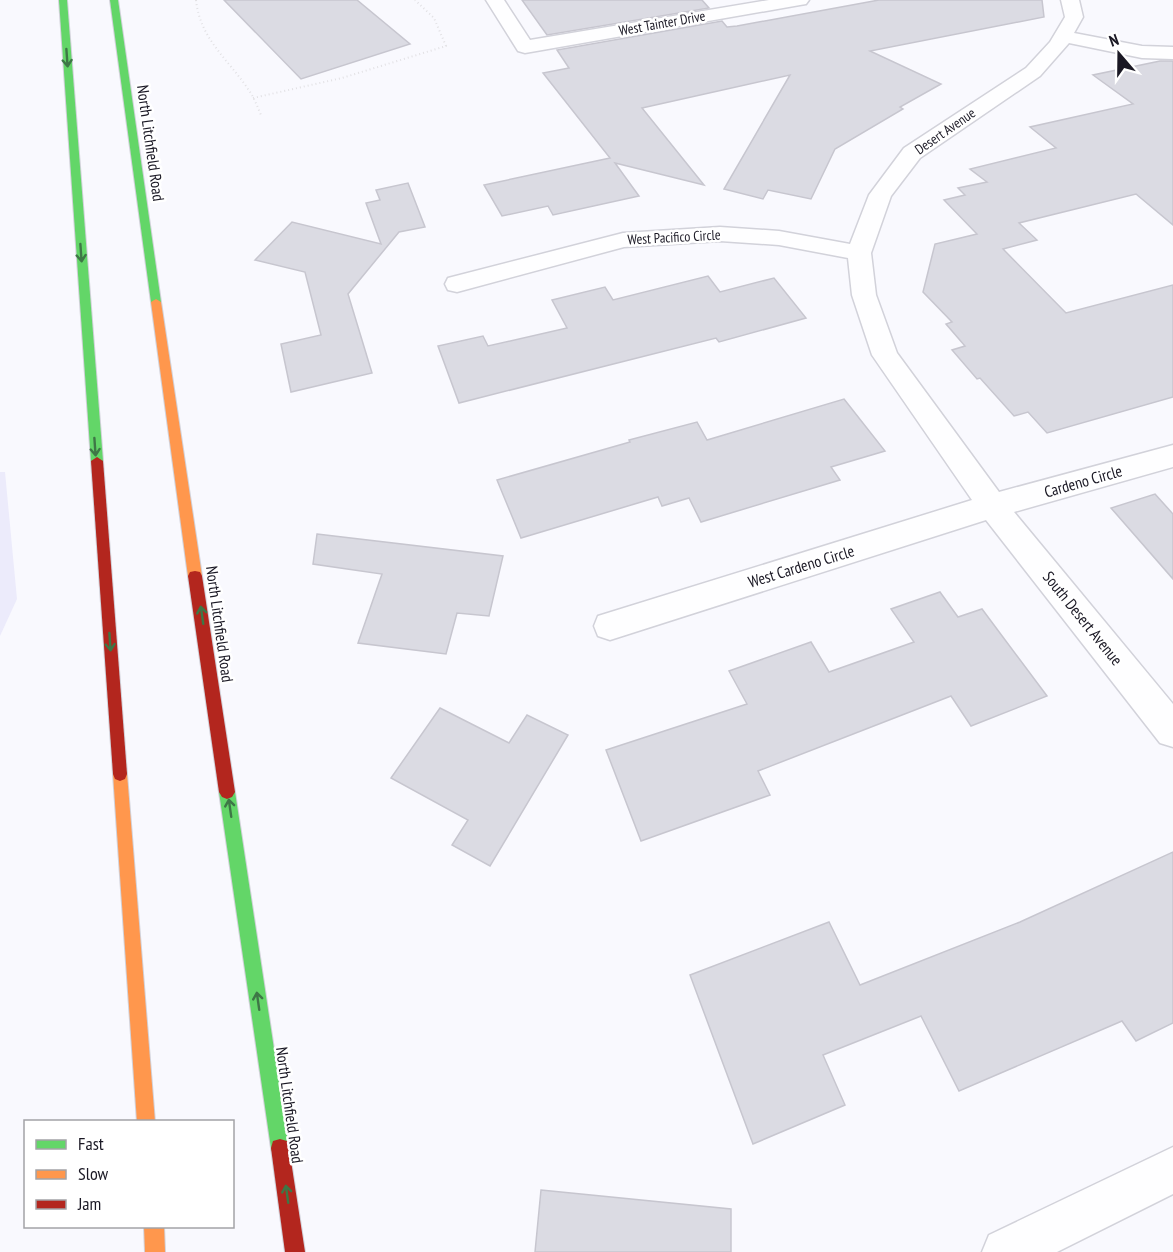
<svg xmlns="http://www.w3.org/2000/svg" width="1173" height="1252" viewBox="0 0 1173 1252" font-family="'PT Sans Narrow',sans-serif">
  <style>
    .green { fill: #ecebfb }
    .building { fill: #dbdbe3; stroke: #c7c6cf; stroke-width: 1.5 }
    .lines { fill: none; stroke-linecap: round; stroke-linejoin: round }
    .street-casing { stroke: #d2d2da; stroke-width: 3 }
    .fast-casing { stroke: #d2d2da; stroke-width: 2 }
    .slow-casing { stroke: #d2d2da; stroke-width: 2 }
    .jam-casing { stroke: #d2d2da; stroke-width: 2 }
    .path { stroke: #e2e1e4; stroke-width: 2; stroke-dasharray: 1 3; stroke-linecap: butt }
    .street { fill: #fefeff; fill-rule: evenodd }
    .fast { fill: #63d668; fill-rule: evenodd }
    .slow { fill: #ff974d; fill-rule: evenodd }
    .jam { fill: #b3261e; fill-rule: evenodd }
    .oneway { stroke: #3e7746 }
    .labels { text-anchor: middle; stroke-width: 5; stroke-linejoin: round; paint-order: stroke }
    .far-street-label { font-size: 14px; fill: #1a1824; stroke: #fff }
    .street-label { font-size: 16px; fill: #1a1824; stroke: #fff }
  </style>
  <rect width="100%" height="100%" fill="#f9f9fe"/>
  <!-- green -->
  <polygon class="green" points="0,472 5,472 17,599 0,636"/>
  <!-- building -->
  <g class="building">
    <polygon points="224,0 357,0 410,44 301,79"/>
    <polygon points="522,0 702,0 709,8 547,35"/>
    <polygon points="879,0 1042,0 1044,17 870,51 941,84 900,107 903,109 835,149 811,199 768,190 763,199 724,189 790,75 642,108 704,185 615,163 639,196 553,215 548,206 502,216 484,185 610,158 543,73 569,68 557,50 722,21 727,27 737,26"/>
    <polygon points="1160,61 1173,61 1173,225 1136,194 1019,223 1037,240 1003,249 1066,313 1173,285 1173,397 1047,433 1028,412 1014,416 980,378 977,379 952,350 965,346 946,324 952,322 923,292 935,244 977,234 944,200 965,195 958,188 987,182 970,169 1056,148 1030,127 1133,104 1093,75"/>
    <polygon points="408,183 425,227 399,232 348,294 372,373 291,392 281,344 321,335 305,272 255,260 292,222 381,244 366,203 380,200 376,190"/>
    <polygon points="708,276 720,292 774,278 806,318 719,342 716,338 459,403 438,346 483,336 488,346 567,328 552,300 605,287 613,300"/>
    <polygon points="844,399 885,451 831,467 840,480 701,522 689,498 662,506 658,497 521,538 497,480 630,442 629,440 697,422 707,440"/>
    <polygon points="1155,494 1173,514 1173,579 1111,508"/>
    <polygon points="317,534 503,556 489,616 457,613 446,654 358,643 382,574 313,564"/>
    <polygon points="940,592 958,617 982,609 1047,696 971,726 951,696 758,771 770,795 641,841 606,750 747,704 729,671 811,642 829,672 914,642 891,609"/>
    <polygon points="440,708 509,743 527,715 568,735 490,866 452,845 468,820 391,778"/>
    <polygon points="1173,852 1173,1023 1136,1041 1122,1021 959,1091 921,1016 823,1055 845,1105 753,1144 690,975 829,922 860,985 1020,922"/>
    <polygon points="541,1190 731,1209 731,1252 535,1252"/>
  </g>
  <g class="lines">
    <defs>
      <g id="street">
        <polygon points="486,0 504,0 530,40 769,0 809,0 806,4 800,5 525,53 518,51"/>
        <polygon points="1061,0 1079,0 1083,17 1074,33 1142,46 1173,47 1173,59 1142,58 1069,43 1040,76 920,158 891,196 871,253 876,295 897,353 999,492 1173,445 1173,467 1014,512 1173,704 1173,747 1160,743 986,520 610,640 598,636 594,626 598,616 972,500 872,355 852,295 848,258 779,245 720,241 624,247 457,292 448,290 445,284 448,278 623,233 720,227 779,231 850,244 869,195 904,148 1026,68 1050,42 1065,17"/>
        <polygon points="1173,1147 1173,1194 1057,1252 982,1252 989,1235"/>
      </g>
      <g id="fast">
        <polygon points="59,0 67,0 103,461 97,465 91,461"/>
        <polygon points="110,0 118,0 161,302 156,305 151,302"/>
        <polygon points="227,785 232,787 235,792 289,1148 287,1155 280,1157 273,1155 271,1148 219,792 222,787"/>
      </g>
      <g id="slow">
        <polygon points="156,299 161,302 202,576 200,580 190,580 188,576 151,302"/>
        <polygon points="120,767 125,769 127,774 155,1122 137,1122 113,774 115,769"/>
        <polygon points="144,1226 164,1226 165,1252 145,1252"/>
      </g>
      <g id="jam">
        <polygon points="97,457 103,461 127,774 125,779 120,781 115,779 113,774 91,461"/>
        <polygon points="195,571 200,572 202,576 235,792 232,797 227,799 222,797 219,792 188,576 190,572"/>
        <polygon points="280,1139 287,1141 289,1148 305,1252 285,1252 271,1148 273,1141"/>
      </g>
    </defs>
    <!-- street casing -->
    <use href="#street" class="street-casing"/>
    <!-- fast casing -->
    <use href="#fast" class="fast-casing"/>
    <!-- slow casing -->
    <use href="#slow" class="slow-casing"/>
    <!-- jam casing -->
    <use href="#jam" class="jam-casing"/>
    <!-- path -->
    <g class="path">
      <path d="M196,0c4,39 32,59 52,89 6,8 9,17 13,26"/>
      <polyline points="253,98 342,78 446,46 434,18 415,0"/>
    </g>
    <!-- street -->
    <use href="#street" class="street"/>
    <!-- fast -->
    <use href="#fast" class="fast"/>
    <!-- slow -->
    <use href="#slow" class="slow"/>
    <!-- jam -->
    <use href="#jam" class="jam"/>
  </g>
  <!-- one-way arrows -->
  <defs><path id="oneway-shaft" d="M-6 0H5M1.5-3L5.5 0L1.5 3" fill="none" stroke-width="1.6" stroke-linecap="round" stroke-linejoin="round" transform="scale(1.5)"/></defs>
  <g class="oneway">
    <use href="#oneway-shaft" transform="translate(67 58) rotate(86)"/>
    <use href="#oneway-shaft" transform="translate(81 253) rotate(86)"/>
    <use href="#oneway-shaft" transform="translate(95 447) rotate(86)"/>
    <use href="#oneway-shaft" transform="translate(202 615) rotate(-98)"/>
    <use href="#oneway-shaft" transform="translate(110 642) rotate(86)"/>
    <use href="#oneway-shaft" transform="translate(230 808) rotate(-98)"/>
    <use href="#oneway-shaft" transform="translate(258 1001) rotate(-98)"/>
    <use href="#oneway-shaft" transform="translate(287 1194) rotate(-98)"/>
  </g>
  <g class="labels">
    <!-- far-street labels -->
    <g class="far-street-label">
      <text transform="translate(662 23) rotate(-10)" y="5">West Tainter Drive</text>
      <text transform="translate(945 131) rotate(-35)" y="5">Desert Avenue</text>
      <text transform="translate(674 237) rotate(-3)" y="5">West Pacifico Circle</text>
    </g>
    <!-- street labels -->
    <g class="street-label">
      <text transform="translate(151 143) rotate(82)" y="6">North Litchfield Road</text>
      <text transform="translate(1083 481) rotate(-16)" y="6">Cardeno Circle</text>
      <text transform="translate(801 566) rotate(-17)" y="6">West Cardeno Circle</text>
      <text transform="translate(1083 618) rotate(51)" y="6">South Desert Avenue</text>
      <text transform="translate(220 624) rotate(82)" y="6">North Litchfield Road</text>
      <text transform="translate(290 1105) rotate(82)" y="6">North Litchfield Road</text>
    </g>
  </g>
  <!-- legend -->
  <rect x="24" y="1120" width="210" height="108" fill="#ffffff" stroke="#a3a3a7" stroke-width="1.5"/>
  <rect x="36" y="1140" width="30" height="9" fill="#63d668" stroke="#a3a3a7" stroke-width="1.5"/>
  <text x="78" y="1150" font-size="18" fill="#1a1824">Fast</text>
  <rect x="36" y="1170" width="30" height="9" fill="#ff974d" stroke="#a3a3a7" stroke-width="1.5"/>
  <text x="78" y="1180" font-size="18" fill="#1a1824">Slow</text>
  <rect x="36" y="1200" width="30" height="9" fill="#b3261e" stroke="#a3a3a7" stroke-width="1.5"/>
  <text x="78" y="1210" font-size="18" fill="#1a1824">Jam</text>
  <!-- north arrow -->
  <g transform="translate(1119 54) rotate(340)" stroke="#ffffff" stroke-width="4.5" paint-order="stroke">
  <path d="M0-4.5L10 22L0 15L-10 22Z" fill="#1a1824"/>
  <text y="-9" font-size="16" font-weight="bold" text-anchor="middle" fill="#1a1824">N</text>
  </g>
</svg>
